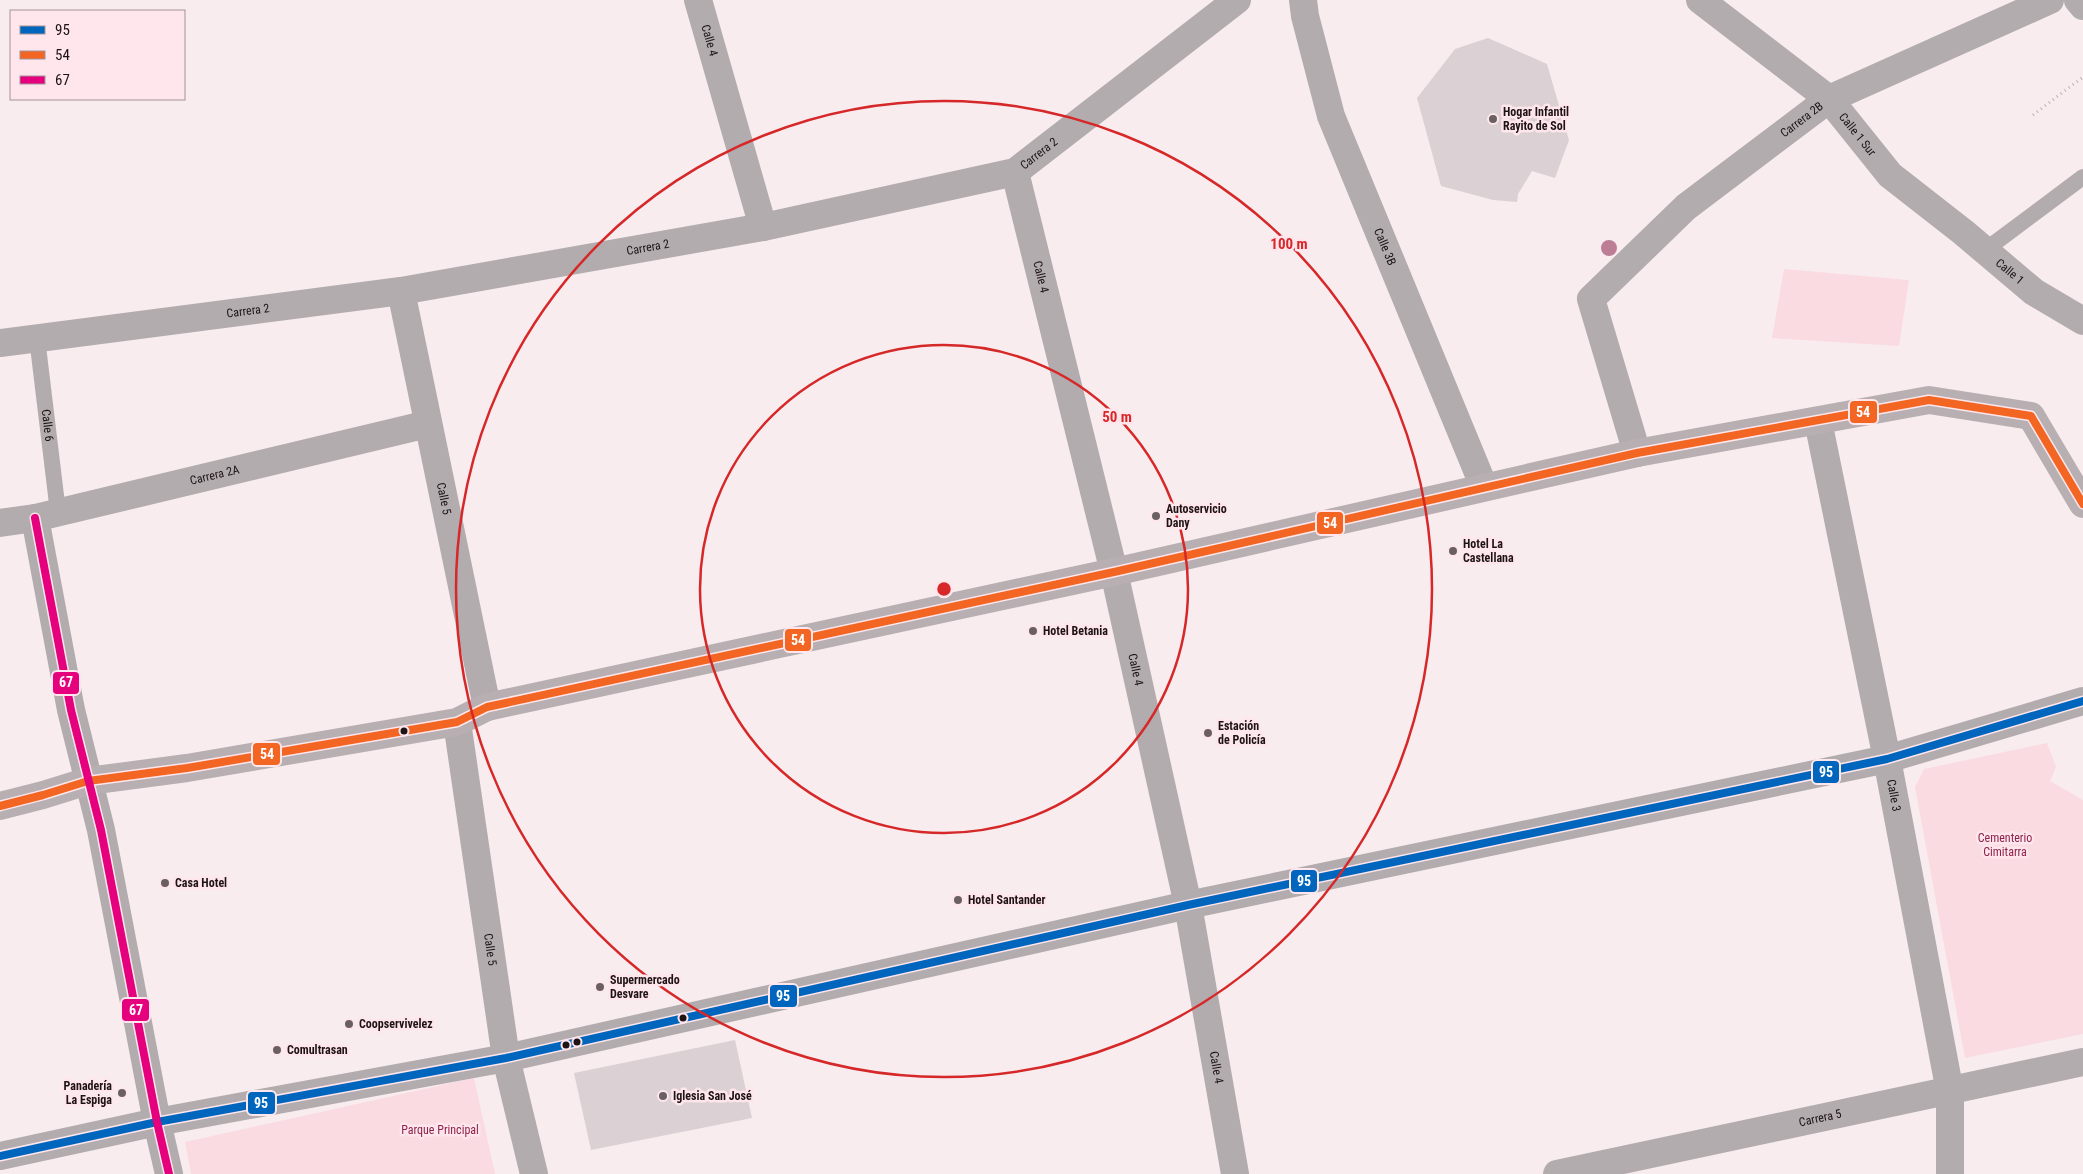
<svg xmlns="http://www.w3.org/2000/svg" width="2083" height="1174" viewBox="0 0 2083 1174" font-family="'Roboto Condensed',sans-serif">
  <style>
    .green { fill: #fadbe2 }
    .building { fill: #dbd0d3 }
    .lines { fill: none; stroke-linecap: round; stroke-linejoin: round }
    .path { stroke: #b9b2b4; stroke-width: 3; stroke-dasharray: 1 4; stroke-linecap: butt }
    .service { stroke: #b2acae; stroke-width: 16 }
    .minor { stroke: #b2acae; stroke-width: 28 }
    .primary { stroke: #b7afb1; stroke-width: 28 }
    .bus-1-casing { stroke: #fee6ec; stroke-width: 11 }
    .bus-2-casing { stroke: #fee6ec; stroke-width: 11 }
    .bus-3-casing { stroke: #fee6ec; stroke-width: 11 }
    .bus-1 { stroke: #0065bd; stroke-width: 8 }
    .bus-2 { stroke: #f26522; stroke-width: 8 }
    .bus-3 { stroke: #e5007d; stroke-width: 8 }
    .tree { fill: #bd7d95 }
    .ring { fill: none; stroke: #d62828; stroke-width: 2.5 }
    .poi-dot { fill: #6a5f62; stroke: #fee6ec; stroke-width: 2 }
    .bus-dot { fill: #1d1316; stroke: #fee6ec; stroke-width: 2 }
    .labels { text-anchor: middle; stroke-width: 5; stroke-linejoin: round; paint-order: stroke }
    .street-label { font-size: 12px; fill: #1d1316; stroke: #fee6ec }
    .poi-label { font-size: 12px; font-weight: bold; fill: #1d1316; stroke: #fee6ec; text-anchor: start }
    .park-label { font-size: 12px; fill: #8d224b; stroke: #fee6ec }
    .centre { fill: #d62828; stroke: #fee6ec; stroke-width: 2.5 }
    .ring-label { font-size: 15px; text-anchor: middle; font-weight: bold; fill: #d62828; stroke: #fee6ec; stroke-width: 5; stroke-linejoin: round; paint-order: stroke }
    .line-badge { stroke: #fee6ec; stroke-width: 2 }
    .badge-label { font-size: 14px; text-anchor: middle; font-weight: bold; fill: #fff }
  </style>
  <rect width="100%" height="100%" fill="#f8ecef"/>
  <!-- green -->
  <g class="green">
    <polygon points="1784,269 1909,280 1899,346 1772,338"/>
    <polygon points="2047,743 2056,767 2050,781 2083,800 2083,1034 1965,1058 1915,787 1924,769"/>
    <polygon points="474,1078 495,1174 191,1174 185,1142"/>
  </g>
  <!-- building -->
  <g class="building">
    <polygon points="1488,38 1547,64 1569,140 1555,178 1532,171 1518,194 1517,202 1493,200 1441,186 1417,98 1455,49"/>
    <polygon points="735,1040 752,1118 591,1150 574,1073"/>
  </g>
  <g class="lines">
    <!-- path -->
    <polyline class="path" points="2033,115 2083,77"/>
    <!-- service -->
    <g class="service">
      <polyline points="1984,251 2083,177"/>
      <path id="s1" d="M37,338l21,174"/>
    </g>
    <!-- minor -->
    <g class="minor">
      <path id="s2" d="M698,0l65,227"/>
      <path id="s3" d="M1303,0l2,16 26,100 153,371"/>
      <path id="s4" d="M1700,0l129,99 61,76 73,57 71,60 49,29"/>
      <polyline points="2078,0 2083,6"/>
      <path id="s5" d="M1015,172l99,400 74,333 47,269"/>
      <path id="s6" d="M401,291l86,416"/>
      <path id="s7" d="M0,343l401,-52 362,-64 252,-55 222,-172"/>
      <path id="s8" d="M1818,421l69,338 63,333v82"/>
      <path id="s9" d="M1637,453l-46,-154 95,-92 143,-108 221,-99"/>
      <polyline points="35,518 71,710 101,830 157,1122 169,1174"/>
      <path id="s10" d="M0,523l35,-5 393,-94"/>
      <path id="s11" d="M457,722l49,336 28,116"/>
      <polyline points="0,1156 157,1122 506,1058 1188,905 1887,759 2083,701"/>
      <path id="s12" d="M1557,1174l526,-112"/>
    </g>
    <!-- primary -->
    <polyline class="primary" points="0,806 43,795 88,781 187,768 457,722 487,707 1114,572 1637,453 1929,400 2031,416 2083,504"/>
    <defs>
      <polyline id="bus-1" points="0,1156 157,1122 506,1058 1188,905 1887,759 2083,701"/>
      <polyline id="bus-2" points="0,806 43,795 88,781 187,768 457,722 487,707 1114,572 1637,453 1929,400 2031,416 2083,504"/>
      <polyline id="bus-3" points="35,518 71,710 101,830 157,1122 169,1174"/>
    </defs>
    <!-- bus-1 casing -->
    <use href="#bus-1" class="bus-1-casing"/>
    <!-- bus-2 casing -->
    <use href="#bus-2" class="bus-2-casing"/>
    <!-- bus-3 casing -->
    <use href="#bus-3" class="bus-3-casing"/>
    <!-- bus-1 -->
    <use href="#bus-1" class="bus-1"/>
    <!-- bus-2 -->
    <use href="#bus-2" class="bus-2"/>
    <!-- bus-3 -->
    <use href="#bus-3" class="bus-3"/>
  </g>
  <!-- trees -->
  <circle class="tree" cx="1609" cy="248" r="8"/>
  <!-- distance rings -->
  <g class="ring">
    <circle cx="944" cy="589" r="244"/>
    <circle cx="944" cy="589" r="488"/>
  </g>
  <!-- markers -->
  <g class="poi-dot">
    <circle cx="1493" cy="119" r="5"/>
    <circle cx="1156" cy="516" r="5"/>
    <circle cx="1453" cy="551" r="5"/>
    <circle cx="1033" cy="631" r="5"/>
    <circle cx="1208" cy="733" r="5"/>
    <circle cx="165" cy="883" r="5"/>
    <circle cx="958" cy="900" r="5"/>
    <circle cx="600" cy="987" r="5"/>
    <circle cx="349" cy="1024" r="5"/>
    <circle cx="277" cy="1050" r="5"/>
    <circle cx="122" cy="1093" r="5"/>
    <circle cx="663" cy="1096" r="5"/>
  </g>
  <g class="bus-dot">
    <circle cx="404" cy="731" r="4.5"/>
    <circle cx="683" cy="1018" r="4.5"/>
    <circle cx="577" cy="1042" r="4.5"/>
    <circle cx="566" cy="1045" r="4.5"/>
  </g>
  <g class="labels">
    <!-- street labels -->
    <g class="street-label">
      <text dy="4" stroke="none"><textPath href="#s2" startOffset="42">Calle 4</textPath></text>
      <text dy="4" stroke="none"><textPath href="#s9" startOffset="438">Carrera 2B</textPath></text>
      <text dy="4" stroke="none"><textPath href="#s4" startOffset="208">Calle 1 Sur</textPath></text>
      <text dy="4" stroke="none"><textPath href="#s7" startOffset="1060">Carrera 2</textPath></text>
      <text dy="4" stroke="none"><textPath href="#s7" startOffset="655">Carrera 2</textPath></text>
      <text dy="4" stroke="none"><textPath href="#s3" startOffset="261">Calle 3B</textPath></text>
      <text dy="4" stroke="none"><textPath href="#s4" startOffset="414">Calle 1</textPath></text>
      <text dy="4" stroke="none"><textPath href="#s5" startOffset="108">Calle 4</textPath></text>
      <text dy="4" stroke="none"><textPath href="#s7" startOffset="250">Carrera 2</textPath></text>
      <text dy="4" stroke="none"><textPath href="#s1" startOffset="88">Calle 6</textPath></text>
      <text dy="4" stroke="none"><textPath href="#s10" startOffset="220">Carrera 2A</textPath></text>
      <text dy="4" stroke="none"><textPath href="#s6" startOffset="212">Calle 5</textPath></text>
      <text dy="4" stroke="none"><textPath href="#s5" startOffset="512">Calle 4</textPath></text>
      <text dy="4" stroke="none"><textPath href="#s8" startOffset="382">Calle 3</textPath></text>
      <text dy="4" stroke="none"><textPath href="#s11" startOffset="230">Calle 5</textPath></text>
      <text dy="4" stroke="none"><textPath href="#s5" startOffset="918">Calle 4</textPath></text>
      <text dy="4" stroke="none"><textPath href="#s12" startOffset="269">Carrera 5</textPath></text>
    </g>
    <!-- poi labels -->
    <g class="poi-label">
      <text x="1503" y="116">Hogar Infantil<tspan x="1503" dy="14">Rayito de Sol</tspan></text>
      <text x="1166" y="513">Autoservicio<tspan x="1166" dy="14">Dany</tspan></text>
      <text x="1463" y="548">Hotel La<tspan x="1463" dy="14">Castellana</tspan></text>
      <text x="1043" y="635">Hotel Betania</text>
      <text x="1218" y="730">Estación<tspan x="1218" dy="14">de Policía</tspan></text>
      <text x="175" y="887">Casa Hotel</text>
      <text x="968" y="904">Hotel Santander</text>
      <text x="610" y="984">Supermercado<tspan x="610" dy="14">Desvare</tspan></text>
      <text x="359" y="1028">Coopservivelez</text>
      <text x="287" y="1054">Comultrasan</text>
      <text x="112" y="1090" text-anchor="end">Panadería<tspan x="112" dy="14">La Espiga</tspan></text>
      <text x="673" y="1100">Iglesia San José</text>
    </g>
    <!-- park labels -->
    <g class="park-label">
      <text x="2005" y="842">Cementerio<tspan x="2005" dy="14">Cimitarra</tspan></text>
      <text x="440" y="1134">Parque Principal</text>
    </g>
  </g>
  <circle cx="944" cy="589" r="8" class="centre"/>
  <g class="ring-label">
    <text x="1289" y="249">100 m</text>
    <text x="1117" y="422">50 m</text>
  </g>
  <g class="line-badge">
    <rect x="1849" y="400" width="29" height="24" rx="5" fill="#f26522"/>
    <rect x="1316" y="511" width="28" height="24" rx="5" fill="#f26522"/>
    <rect x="784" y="628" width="28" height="24" rx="5" fill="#f26522"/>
    <rect x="52" y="671" width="28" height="24" rx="5" fill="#e5007d"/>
    <rect x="252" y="742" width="29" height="24" rx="5" fill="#f26522"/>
    <rect x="1812" y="760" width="28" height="24" rx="5" fill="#0065bd"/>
    <rect x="1290" y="869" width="28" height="24" rx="5" fill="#0065bd"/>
    <rect x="769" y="984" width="29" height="24" rx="5" fill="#0065bd"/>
    <rect x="121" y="998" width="29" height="24" rx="5" fill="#e5007d"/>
    <rect x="247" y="1091" width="29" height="24" rx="5" fill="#0065bd"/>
  </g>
  <g class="badge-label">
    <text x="1863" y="417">54</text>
    <text x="1330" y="528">54</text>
    <text x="798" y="645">54</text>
    <text x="66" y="687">67</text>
    <text x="267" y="759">54</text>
    <text x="1826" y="777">95</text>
    <text x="1304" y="886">95</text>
    <text x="783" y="1001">95</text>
    <text x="136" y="1015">67</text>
    <text x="261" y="1108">95</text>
  </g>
  <!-- legend -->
  <rect x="10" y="10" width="175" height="90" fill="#fee6ec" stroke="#a49296"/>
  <rect x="20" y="26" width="25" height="8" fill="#0065bd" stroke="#a49296"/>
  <text x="55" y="35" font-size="15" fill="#1d1316">95</text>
  <rect x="20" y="51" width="25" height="8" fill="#f26522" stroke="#a49296"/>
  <text x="55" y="60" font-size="15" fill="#1d1316">54</text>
  <rect x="20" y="76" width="25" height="8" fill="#e5007d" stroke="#a49296"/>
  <text x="55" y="85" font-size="15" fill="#1d1316">67</text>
</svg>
